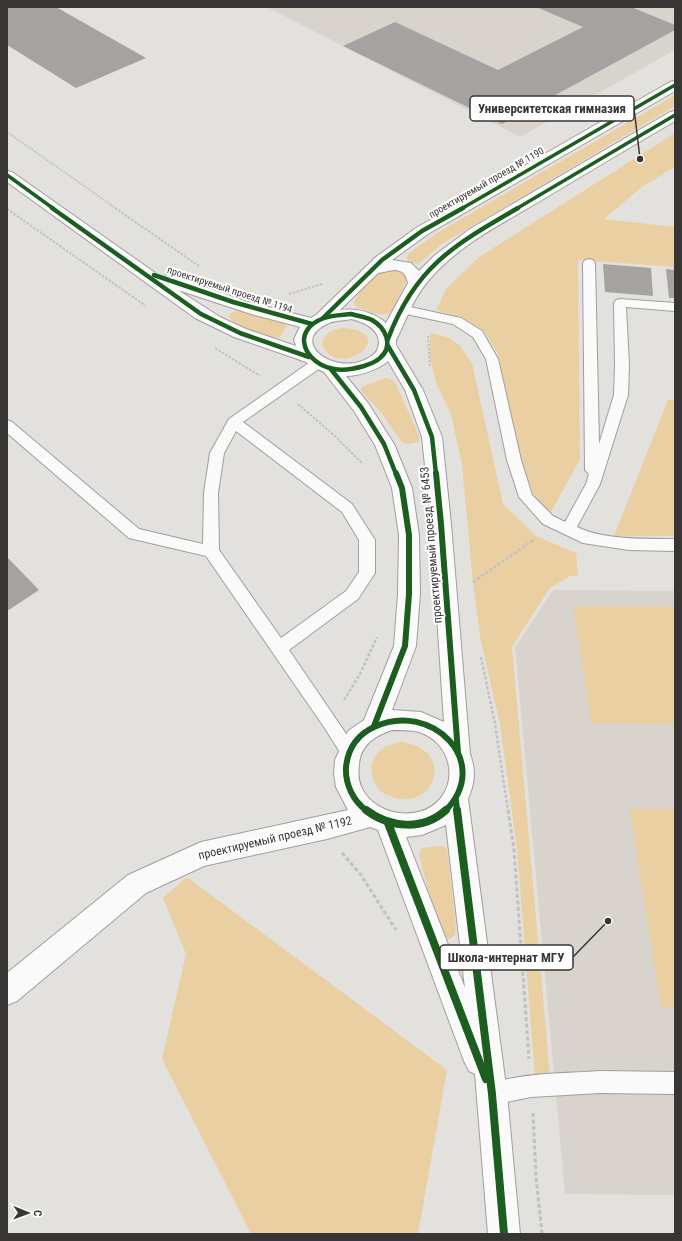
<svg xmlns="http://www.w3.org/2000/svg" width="682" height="1241" viewBox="0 0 682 1241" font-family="'Roboto Condensed',sans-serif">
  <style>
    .built { fill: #d8d3cc }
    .green { fill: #eacfa3 }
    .building { fill: #a4a3a1 }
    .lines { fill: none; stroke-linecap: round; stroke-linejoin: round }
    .service-casing { stroke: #a09e9c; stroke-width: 2 }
    .minor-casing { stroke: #a09e9c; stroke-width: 2 }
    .path-far3 { stroke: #c1c1c0; stroke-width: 1.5; stroke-dasharray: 2 1; stroke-linecap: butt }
    .path-far2 { stroke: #c1c1c0; stroke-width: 2; stroke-dasharray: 2.5 1.5; stroke-linecap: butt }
    .path-far1 { stroke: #c1c1c0; stroke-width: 2.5; stroke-dasharray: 3 2; stroke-linecap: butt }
    .path { stroke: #c1c1c0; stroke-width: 3; stroke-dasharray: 4 2.5; stroke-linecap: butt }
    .service { fill: #fbfafa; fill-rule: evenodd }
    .minor { fill: #fbfafa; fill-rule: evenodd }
    .cycleway-far3-casing { stroke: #fff; stroke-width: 5 }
    .cycleway-far2-casing { stroke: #fff; stroke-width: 6 }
    .cycleway-far1-casing { stroke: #fff; stroke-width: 8 }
    .cycleway-casing { stroke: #fff; stroke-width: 10 }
    .cycleway-far3 { stroke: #1b5e20; stroke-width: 3.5 }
    .cycleway-far2 { stroke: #1b5e20; stroke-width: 4.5 }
    .cycleway-far1 { stroke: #1b5e20; stroke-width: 6 }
    .cycleway { stroke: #1b5e20; stroke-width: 8 }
    .labels { text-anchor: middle; stroke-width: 4; stroke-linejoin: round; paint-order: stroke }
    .far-street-label { font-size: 10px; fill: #383635; stroke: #fff }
    .street-label { font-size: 12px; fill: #383635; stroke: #fff }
    .leader { fill: none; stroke: #383635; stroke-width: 1.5 }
    .callout-dot { fill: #383635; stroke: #fff; stroke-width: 1.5 }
    .callout { fill: #fff; stroke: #383635; stroke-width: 1.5 }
    .callout-label { font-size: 13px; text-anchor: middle; font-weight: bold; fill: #383635 }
  </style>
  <rect width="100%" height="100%" fill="#e3e1de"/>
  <!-- built -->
  <g class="built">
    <polygon points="267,7 671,7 675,9 675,50 520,137"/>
    <polygon points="553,590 675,591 675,1195 565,1194 515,647"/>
  </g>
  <!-- green -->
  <g class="green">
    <polygon points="675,95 675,106 442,244 418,264 408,261 406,258 408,254 437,233"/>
    <polygon points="675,133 675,167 643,186 604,219 675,227 675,267 578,260 580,459 550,514 532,492 520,458 498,354 484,331 462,317 436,310 446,289 479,257"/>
    <path d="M392,269l7,2 6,3 2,5 -15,32c-10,8 -25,-1 -36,-4l-2,-4c1,-8 18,-25 25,-30 3,-2 8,-3 13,-4z"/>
    <path d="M238,310l45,13 4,3 -7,11c-10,4 -40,-11 -49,-17l-2,-3 1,-3 5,-3z"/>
    <path d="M344,328c59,5 -7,55 -22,16 2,-12 12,-15 22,-16z"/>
    <path d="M430,333c26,5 28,9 42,30l31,141 33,32 40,17 2,23h-8l-20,12 -38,59 38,429h-15l-18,-227 -17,-125 -20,-87 -7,-54 -11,-118 -11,-51 -15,-31 -6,-25z"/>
    <polygon points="385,378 393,380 396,384 420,438 418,442 407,444 402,442 380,411 361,391 361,388 364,386"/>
    <polygon points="668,400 675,400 675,536 614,536"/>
    <polygon points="573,606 675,607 675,724 591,723"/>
    <path d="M400,742c55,5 37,67 -4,56 -7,-2 -14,-4 -18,-10 -16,-23 -2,-42 22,-46z"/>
    <polygon points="629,809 675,809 675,1007 661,1007"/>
    <polygon points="439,846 443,846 447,850 456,926 455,935 450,939 444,938 439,933 419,855 420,850 423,848"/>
    <polygon points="187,877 447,1070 418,1234 251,1234 162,1059 186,954 163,898"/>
  </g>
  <!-- building -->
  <g class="building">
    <polygon points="7,7 56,7 146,58 76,88 7,45"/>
    <polygon points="536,7 631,7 675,25 675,30 502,124 343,46 395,22 498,70 583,27"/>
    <polygon points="603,264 651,268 653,296 605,292"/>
    <polygon points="666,269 675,270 675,298 669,298"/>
    <polygon points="7,557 39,590 7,611"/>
  </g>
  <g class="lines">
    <defs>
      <g id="service">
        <path d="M589,259l4,1 2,3 4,181 15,-49 1,-30 -1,-62 2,-3 4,-1 55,4v8l-49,-4 3,58 -1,30 -28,89 -23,43c26,13 69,12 98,12v12l-46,-1 -46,-7 -40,-19 -24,-27 -12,-37 -21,-101 -13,-22 -20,-13 -56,-12 -2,-3 2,-3 4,-1 60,13 21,13 16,28 23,101 11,35 21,21 12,6 21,-38 3,-10 -4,-4 -2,-207 2,-3z"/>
        <path d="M318,359l5,1 2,3 -2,3 -80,56 109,82 23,36v33l-17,26 -69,51 66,97 3,5 -3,5 -6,3 -6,-3 -19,-30 -118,-171 -77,-18 -122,-105v-13l5,2 127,107 64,15 1,-51 6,-40 19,-34 84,-59zM236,431l106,81 17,28v32l-13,19 -65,47 -62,-88 -1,-57 6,-40z"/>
        <path d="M600,1071l75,1v22l-75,-1 -69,4 -39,8 -8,-3 -3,-8 3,-8c36,-14 78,-12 116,-15z"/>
      </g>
      <path id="minor" d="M675,81v10l-247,143 -36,26 19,3 8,8 16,-16 35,-26 200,-117 5,-1v10c-46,27 -92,54 -138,82 -38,22 -79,43 -108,77 -16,18 -22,39 -33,60v5l27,45 19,47 9,87 19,230c6,16 5,29 -2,45l39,295 13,140h-32l-13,-160 -6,-3 -5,-10 -86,-231 -8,-3 -43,12 -123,27 -58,27 -129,108 -10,4v-32l121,-98 73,-33 147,-32 -12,-23 -2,-13 1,-14 13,-29 16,-11 30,-74 4,-52 1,-59 -7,-47 -17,-43 -21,-34 -30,-39 -13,-6 -5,-4 -72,-25 -39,-19 -188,-136v-11l5,1 149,105 6,-2 6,1 72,25 66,17 5,-3 60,-58 40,-29 254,-146zM394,270c9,0 12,5 14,13l-22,40c-12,-11 -30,-15 -46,-13l38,-37zM178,290l73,24 49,13 -6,12 2,7 -50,-17 -26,-12zM351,319c12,3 28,9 28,24 -1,5 -2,9 -5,11 -31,27 -89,-10 -47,-30 7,-4 16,-3 24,-5zM388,361l17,29 17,47 9,87 13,198 -23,-10 -29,-2 24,-64 4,-52 -1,-59 -7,-47 -18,-44 -26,-41 -22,-27c13,0 32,-6 42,-15zM392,730c9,0 19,0 27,2 29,9 40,44 21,67 -20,24 -67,17 -79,-13 -3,-7 -3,-14 -2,-21 1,-20 16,-29 33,-35zM446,825l19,163 -59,-151 16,-2z"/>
    </defs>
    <!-- service casing -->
    <use href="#service" class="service-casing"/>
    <!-- minor casing -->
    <use href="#minor" class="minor-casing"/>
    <!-- path-far3 -->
    <polyline class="path-far3" points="7,132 117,209"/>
    <!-- path-far2 -->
    <g class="path-far2">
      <polyline points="115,208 199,266"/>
      <polyline points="7,209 146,306"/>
      <polyline points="289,294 322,284"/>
      <polyline points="428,336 430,366"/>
      <polyline points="215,348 260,376"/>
      <polyline points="298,404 335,436 363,464"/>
    </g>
    <!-- path-far1 -->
    <g class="path-far1">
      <polyline points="473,582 535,539"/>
      <polyline points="481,657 495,724 508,811"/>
      <polyline points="344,700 360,674 377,637"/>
    </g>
    <!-- path -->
    <g class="path">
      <polyline points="508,810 514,850 529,1059"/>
      <polyline points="342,853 361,875 396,930"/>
      <polyline points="533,1113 536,1177 542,1234"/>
    </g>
    <!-- service -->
    <use href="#service" class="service"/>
    <!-- minor -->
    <use href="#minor" class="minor"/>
    <defs>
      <g id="cycleway-far3">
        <polyline points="7,175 54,209"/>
        <polyline points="461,209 675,85"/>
        <polyline points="516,209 675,115"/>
      </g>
      <g id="cycleway-far2">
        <polyline points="52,208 201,314 240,333 309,357"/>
        <polyline points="154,275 233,302 312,324"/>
        <path d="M351,314c7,2 14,3 21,6 14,8 22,26 8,38 -4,4 -10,6 -16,8 -10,3 -20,5 -30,3 -29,-5 -45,-38 -10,-51 8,-3 18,-3 27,-4z"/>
        <polyline points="323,318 382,260 422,231 463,208"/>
        <path d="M388,339c27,-72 66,-94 130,-131"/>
        <polyline points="388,346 414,390 432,437 436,474"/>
        <polyline points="330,368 361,407 384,444 396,474"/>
      </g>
      <g id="cycleway-far1">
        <polyline points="436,473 441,524 458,753"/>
        <polyline points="374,726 405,646 409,594 409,535 402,488 396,473"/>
        <polyline points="456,800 457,811"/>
        <path d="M367,811c-14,-10 -22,-27 -21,-44 2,-19 11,-32 28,-40 57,-27 120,35 71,84"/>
      </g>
      <g id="cycleway">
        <path d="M366,810c24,18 57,21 80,0"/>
        <polyline points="457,810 492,1094 504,1234"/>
        <polyline points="388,823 486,1079"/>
      </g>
    </defs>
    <!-- cycleway-far3 casing -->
    <use href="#cycleway-far3" class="cycleway-far3-casing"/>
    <!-- cycleway-far2 casing -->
    <use href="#cycleway-far2" class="cycleway-far2-casing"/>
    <!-- cycleway-far1 casing -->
    <use href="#cycleway-far1" class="cycleway-far1-casing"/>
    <!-- cycleway casing -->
    <use href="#cycleway" class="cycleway-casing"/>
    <!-- cycleway-far3 -->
    <use href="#cycleway-far3" class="cycleway-far3"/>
    <!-- cycleway-far2 -->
    <use href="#cycleway-far2" class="cycleway-far2"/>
    <!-- cycleway-far1 -->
    <use href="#cycleway-far1" class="cycleway-far1"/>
    <!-- cycleway -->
    <use href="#cycleway" class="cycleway"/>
  </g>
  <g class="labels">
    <!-- far-street labels -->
    <g class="far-street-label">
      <text transform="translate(486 182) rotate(-30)" y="4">проектируемый проезд № 1190</text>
      <text transform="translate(230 289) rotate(18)" y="4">проектируемый проезд № 1194</text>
    </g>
    <!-- street labels -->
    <g class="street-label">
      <text transform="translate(431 545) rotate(-95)" y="4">проектируемый проезд № 6453</text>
      <text transform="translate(275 838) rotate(-13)" y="4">проектируемый проезд № 1192</text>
    </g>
  </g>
  <!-- callouts -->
  <path class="leader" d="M640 159L634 108M608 921L573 957"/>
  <g class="callout-dot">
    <circle cx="640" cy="159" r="4"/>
    <circle cx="608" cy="921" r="4"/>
  </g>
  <g class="callout">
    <rect x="470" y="96" width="164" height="25" rx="4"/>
    <rect x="440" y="945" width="133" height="25" rx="4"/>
  </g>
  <g class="callout-label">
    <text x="552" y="113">Университетская гимназия</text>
    <text x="506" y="962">Школа-интернат МГУ</text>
  </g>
  <!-- border -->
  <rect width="682" height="1241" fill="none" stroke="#383635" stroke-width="16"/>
  <!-- north arrow -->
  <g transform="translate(28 1213) rotate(91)" stroke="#ffffff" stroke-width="3" paint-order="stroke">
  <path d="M0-3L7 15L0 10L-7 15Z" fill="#383635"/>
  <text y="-6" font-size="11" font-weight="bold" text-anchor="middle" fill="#383635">С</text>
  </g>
</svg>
